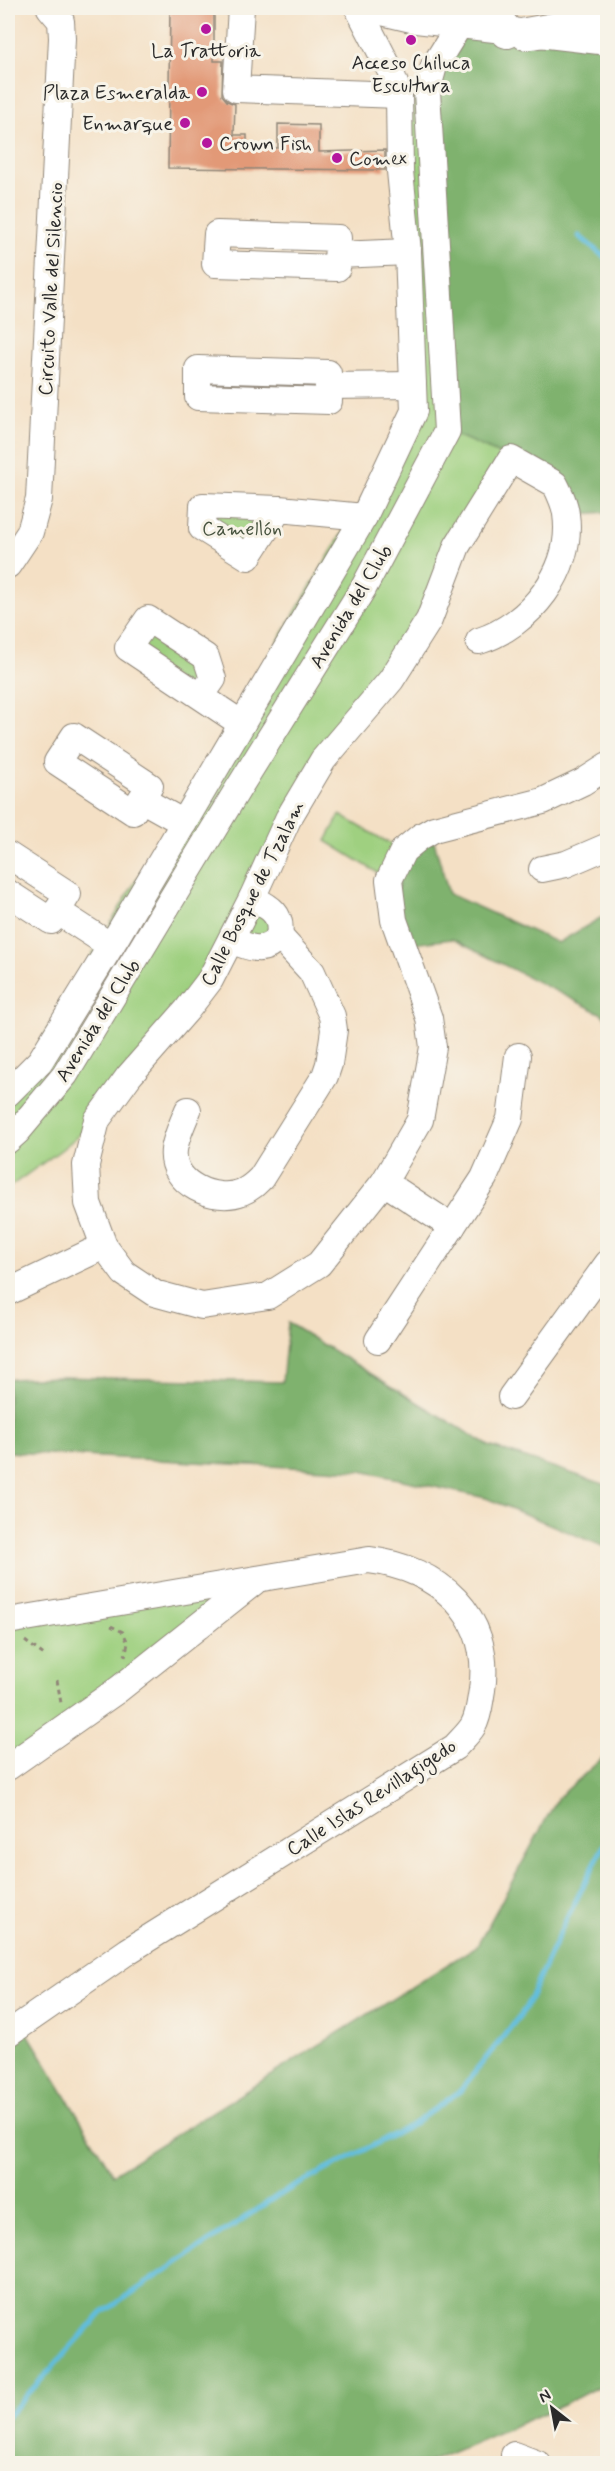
<svg xmlns="http://www.w3.org/2000/svg" width="615" height="2471" viewBox="0 0 615 2471" font-family="Mynerve,sans-serif">
  <style>
    .green { fill: #9fd080; stroke: #657e56; stroke-width: 1.5 }
    .forest { fill: #7fb26e; stroke: #556e4c; stroke-width: 1.5 }
    .lines { fill: none; stroke-linecap: round; stroke-linejoin: round }
    .stream { stroke: #60bdde; stroke-width: 5 }
    .building { fill: #e29977 }
    .minor-casing { stroke: #908678; stroke-width: 28 }
    .major-casing { stroke: #908678; stroke-width: 34 }
    .path { stroke: #908678; stroke-width: 3; stroke-dasharray: 4.5 4.5; stroke-linecap: butt }
    .minor { stroke: #fff; stroke-width: 26 }
    .major { stroke: #fff; stroke-width: 32 }
    .poi-dot { fill: #b5179e; stroke: #f7f3e8; stroke-width: 2 }
    .labels { text-anchor: middle; stroke-width: 6; stroke-linejoin: round; paint-order: stroke }
    .poi-label { font-size: 20px; fill: #2b2b2b; stroke: #f7f3e8 }
    .street-label { font-size: 20px; fill: #2b2b2b; stroke: #f7f3e8 }
    .park-label { font-size: 20px; fill: #485440; stroke: #f7f3e8 }
  </style>
  <rect width="100%" height="100%" fill="#f7f3e8"/>
  <filter id="ink" filterUnits="userSpaceOnUse"><feTurbulence type="fractalNoise" baseFrequency=".0167" numOctaves="2"/><feDisplacementMap in="SourceGraphic" scale="12" xChannelSelector="R" yChannelSelector="G"/><feConvolveMatrix kernelMatrix="1 2 1 2 8 2 1 2 1" color-interpolation-filters="sRGB"/></filter>
  <filter id="wash" filterUnits="userSpaceOnUse"><feTurbulence type="fractalNoise" baseFrequency=".008" numOctaves="4" result="noise"/><feDisplacementMap in="SourceGraphic" scale="24" xChannelSelector="R" yChannelSelector="G"/><feGaussianBlur stdDeviation="1.35" result="paint"/><feColorMatrix in="noise" values="0 0 0 0 0 0 0 0 0 0 0 0 0 0 0 0 0 1.4 0 .05"/><feComposite in="paint" operator="in"/></filter>
  <g filter="url(#wash)">
    <rect width="100%" height="100%" fill="#f4e0c5"/>
    <!-- green -->
    <g class="green">
      <polygon points="427,91 511,459 429,620 323,760 253,898 279,936 231,940 97,1120 61,1150 8,1188 8,1093 13,1088 414,412 399,95"/>
      <polygon points="203,506 279,509 248,557 202,528"/>
      <polygon points="148,619 206,657 201,696 128,648"/>
      <polygon points="340,815 403,851 389,880 326,841"/>
      <polygon points="257,1580 8,1767 8,1621"/>
    </g>
    <!-- forest -->
    <g class="forest">
      <polygon points="458,25 607,41 607,512 566,515 562,500 511,459 447,431 434,66"/>
      <polygon points="434,841 449,894 558,943 602,917 607,917 607,1020 602,1014 452,939 403,945 394,920 403,851"/>
      <polygon points="288,1323 489,1446 607,1485 607,1548 486,1498 361,1471 8,1452 8,1379 61,1377 282,1382"/>
      <polygon points="607,1754 607,2382 561,2406 427,2463 8,2464 8,2034 21,2022 113,2174 477,1946 557,1799"/>
    </g>
    <g class="lines">
      <!-- stream -->
      <g class="stream">
        <polyline points="579,236 608,260"/>
        <polyline points="8,2416 102,2313 280,2194 410,2126 460,2091 525,2009 563,1926 608,1837"/>
      </g>
    </g>
    <g id="blocks">
      <!-- building -->
      <polygon class="building" points="170,8 214,8 214,61 223,61 222,95 227,101 235,104 234,135 247,135 247,148 278,148 278,124 319,125 319,152 385,150 385,170 168,168"/>
    </g>
  </g>
  <g filter="url(#ink)">
    <use href="#blocks" fill-opacity="0" stroke="#908678" stroke-width="1.5"/>
    <g class="lines">
      <defs>
        <g id="minor">
          <polyline points="241,8 236,89 399,95"/>
          <polyline points="365,8 416,20 608,42"/>
          <polygon points="217,234 338,238 337,268 215,264"/>
          <polyline points="338,255 408,252"/>
          <polygon points="198,369 328,373 329,401 198,397"/>
          <polyline points="328,386 413,385"/>
          <polyline points="279,509 248,557 202,528 203,506 279,509 364,517"/>
          <polyline points="8,565 30,532 39,499 62,38 61,21 50,8"/>
          <path d="M479,641c51,-16 95,-71 87,-127 -1,-10 -6,-20 -11,-30l-44,-25 -54,87 -28,74 -38,60 -68,80 -35,59 -36,79 -42,82 -23,30 -58,66 -32,44 -11,45 2,38 16,43 20,27 30,20 48,13 66,-10 51,-32 65,-82 36,-62 13,-73 -4,-29 -35,-98 -5,-40 14,-29 17,-14 14,-8 109,-28 40,-19 25,-16"/>
          <polyline points="201,696 213,679 206,657 148,619 128,648 242,724"/>
          <polygon points="74,736 150,786 133,812 57,762"/>
          <polyline points="141,799 184,823"/>
          <polyline points="8,855 68,894 51,921 8,893"/>
          <polyline points="542,869 566,864 608,846"/>
          <polyline points="57,911 111,946"/>
          <path d="M231,940c18,8 35,15 48,-4 4,-22 -9,-29 -27,-38"/>
          <polyline points="8,1093 40,1061 117,936 364,517 414,411 408,252 400,171 399,95 390,70 358,8"/>
          <path d="M188,1110c-5,12 -12,27 -14,40 -4,34 41,53 68,42 8,-3 13,-8 19,-14l64,-102 4,-12 5,-34 -2,-14 -20,-44 -33,-36"/>
          <polyline points="8,1140 18,1131 65,1075 238,789 364,587 447,431 427,91 434,66 470,8"/>
          <polyline points="384,1182 452,1227"/>
          <polyline points="8,1292 104,1246"/>
          <polyline points="378,1340 484,1178 510,1119 518,1056"/>
          <polyline points="511,1397 608,1263"/>
          <path d="M8,1621l361,-61c69,8 124,55 113,130 -2,11 -3,26 -9,36 -4,7 -12,14 -18,21l-327,204 -120,83"/>
          <polyline points="8,1767 119,1689 254,1582"/>
          <polyline points="514,2455 538,2464"/>
        </g>
        <g id="major">
          <polyline points="494,8 500,23 507,32"/>
          <polyline points="526,34 570,26 608,22"/>
        </g>
      </defs>
      <!-- minor casing -->
      <use href="#minor" class="minor-casing"/>
      <!-- major casing -->
      <use href="#major" class="major-casing"/>
      <!-- path -->
      <g class="path">
        <polyline points="111,1626 123,1632 128,1643 125,1656"/>
        <polyline points="25,1641 44,1655"/>
        <polyline points="57,1680 61,1703"/>
      </g>
      <!-- minor -->
      <use href="#minor" class="minor"/>
      <!-- major -->
      <use href="#major" class="major"/>
    </g>
  </g>
  <!-- markers -->
  <g class="poi-dot">
    <circle cx="206" cy="29" r="6"/>
    <circle cx="411" cy="40" r="6"/>
    <circle cx="202" cy="92" r="6"/>
    <circle cx="185" cy="123" r="6"/>
    <circle cx="207" cy="143" r="6"/>
    <circle cx="337" cy="158" r="6"/>
  </g>
  <g class="labels">
    <!-- poi labels -->
    <g class="poi-label">
      <text x="206" y="57">La Trattoria</text>
      <text x="411" y="69">Acceso Chiluca<tspan x="411" dy="23">Escultura</tspan></text>
      <text x="190" y="99" text-anchor="end">Plaza Esmeralda</text>
      <text x="173" y="130" text-anchor="end">Enmarque</text>
      <text x="219" y="150" text-anchor="start">Crown Fish</text>
      <text x="349" y="165" text-anchor="start">Comex</text>
    </g>
    <!-- street labels -->
    <g class="street-label">
      <text transform="translate(50 289) rotate(-87)" y="7">Circuito Valle del Silencio</text>
      <text transform="translate(350 606) rotate(-59)" y="7">Avenida del Club</text>
      <text transform="translate(252 893) rotate(-63)" y="7">Calle Bosque de Tzalam</text>
      <text transform="translate(97 1020) rotate(-58)" y="7">Avenida del Club</text>
      <text transform="translate(371 1797) rotate(-33)" y="7">Calle Islas Revillagigedo</text>
    </g>
    <!-- park labels -->
    <g class="park-label">
      <text x="242" y="535">Camellón</text>
    </g>
  </g>
  <!-- margin -->
  <rect width="615" height="2471" fill="none" stroke="#f7f3e8" stroke-width="30"/>
  <!-- north arrow -->
  <g transform="translate(552 2408) rotate(329)" stroke="#f7f3e8" stroke-width="4.5" paint-order="stroke">
  <path d="M0-4.5L10 22L0 15L-10 22Z" fill="#2b2b2b"/>
  <text y="-9" font-size="16" font-weight="bold" text-anchor="middle" fill="#2b2b2b">N</text>
  </g>
</svg>
